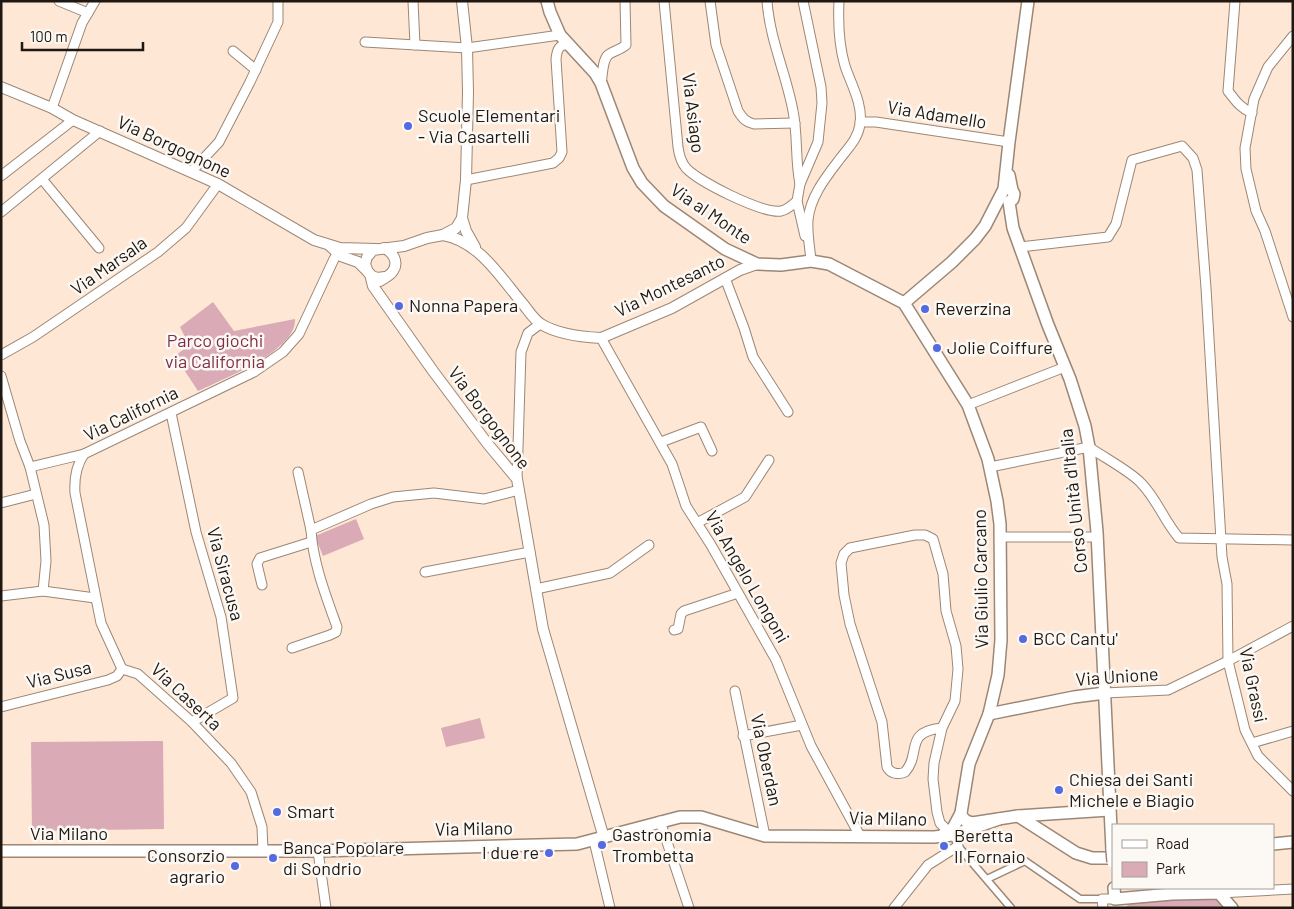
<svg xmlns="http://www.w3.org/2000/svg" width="1294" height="909" viewBox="0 0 1294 909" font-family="Barlow,sans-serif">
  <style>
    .green { fill: #daaab6 }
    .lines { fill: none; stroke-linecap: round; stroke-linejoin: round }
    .pedestrian-casing { stroke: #9c8776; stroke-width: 9 }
    .minor-casing { stroke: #9c8776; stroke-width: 11 }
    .tertiary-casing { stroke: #9c8776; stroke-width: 12 }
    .secondary-casing { stroke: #9c8776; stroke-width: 14 }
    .pedestrian { stroke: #fff; stroke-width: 6 }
    .minor { stroke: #fff; stroke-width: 9 }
    .tertiary { stroke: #fff; stroke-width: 10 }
    .secondary { stroke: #fff; stroke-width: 11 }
    .secondary-bridge-casing { stroke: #9c8776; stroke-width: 14; stroke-linecap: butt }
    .secondary-bridge { stroke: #fff; stroke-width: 11 }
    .poi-dot { fill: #546ae0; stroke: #fcf8f4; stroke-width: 2 }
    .labels { text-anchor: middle; stroke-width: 5; stroke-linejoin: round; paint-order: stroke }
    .street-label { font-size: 18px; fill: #1f1711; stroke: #fcf8f4 }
    .poi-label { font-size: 18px; fill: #1f1711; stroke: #fcf8f4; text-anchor: start }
    .park-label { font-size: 18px; fill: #7f2e4a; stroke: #fcf8f4 }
  </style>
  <rect width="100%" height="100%" fill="#fee7d4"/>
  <!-- green -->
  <g class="green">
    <path d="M213,302l21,29 61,-12c2,32 -73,60 -97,72l-23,-35 14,-11 -9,-18z"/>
    <polygon points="356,519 364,539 323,556 315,536"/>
    <polygon points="480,718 485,738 446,747 441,728"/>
    <polygon points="163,741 164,829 32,831 31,742"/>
    <polygon points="1218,896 1227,908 1125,908 1132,901"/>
  </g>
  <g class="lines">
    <defs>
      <g id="pedestrian">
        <polyline points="953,835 958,846 1011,908"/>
        <polyline points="987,879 1025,861 1080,899 1102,899"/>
      </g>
      <g id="minor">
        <polyline points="59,1 88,13"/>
        <polyline points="413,1 415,45"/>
        <path d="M664,1l14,146c1,8 3,15 8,21 13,14 77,46 95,43 6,-1 11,-6 16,-10"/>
        <path d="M710,1l6,44 22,66c5,8 8,11 16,13l41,-1"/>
        <path d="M767,1c3,40 19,72 26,110 5,24 2,49 7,73"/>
        <polyline points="803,1 821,87 822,103 818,142 800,184 797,201 805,236"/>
        <path d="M1235,1l-7,90c7,9 12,17 24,22"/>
        <polyline points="1293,36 1268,67 1254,99 1245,148 1246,169 1256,211 1265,231 1293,317"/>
        <polyline points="365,42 467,48 560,35"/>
        <polyline points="233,51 256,70"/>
        <path d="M601,83c2,-8 1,-22 7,-28 5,-4 12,-5 18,-10l-1,-44"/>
        <polyline points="52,108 82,23 95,1"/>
        <polyline points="860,122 876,122 1009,142"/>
        <polyline points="191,172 219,142 250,82 278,22 278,1"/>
        <polyline points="1,176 73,120"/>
        <polyline points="42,179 99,248"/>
        <path d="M466,180l87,-17 6,-5 3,-6 -6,-93c1,-9 3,-16 14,-14"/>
        <polyline points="1,212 100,131"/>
        <polyline points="1020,247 1108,237 1116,224 1132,160 1182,146 1193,158 1197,170 1206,288 1222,557 1227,584 1228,661 1245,730 1258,756 1293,791"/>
        <path d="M811,261c-1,-13 -4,-27 -3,-41 2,-23 18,-43 31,-60 9,-12 19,-21 21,-36 3,-20 -9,-40 -15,-58 -6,-20 -7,-44 -6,-65"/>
        <polyline points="725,278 744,328 753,357 788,412"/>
        <polyline points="601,338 672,464 686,506 711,545 776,660 811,746 860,836"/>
        <polyline points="1,355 33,337 158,252 186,228 218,184"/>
        <polyline points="1,376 20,441 30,467 44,525 46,561 43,591"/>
        <polyline points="968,405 1065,367"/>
        <polyline points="171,413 196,532 221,617 233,698 192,722"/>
        <polyline points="661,442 701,427 712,451"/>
        <polyline points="30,467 84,454"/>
        <path d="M990,467l99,-20c14,10 41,24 52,36 16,16 23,38 38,55l114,2"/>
        <polyline points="298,472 311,530 371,504 393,497 434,493 484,499 519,490"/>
        <polyline points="517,479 521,352 528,333 540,324"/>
        <polyline points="1,503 36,494"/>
        <polyline points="697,523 745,497 769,460"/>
        <polyline points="1001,537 1097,537"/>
        <polyline points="425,572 530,552"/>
        <polyline points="262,585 257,564 260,558 311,542"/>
        <polyline points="536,589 610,573 649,545"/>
        <polyline points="1,596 43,591 95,598"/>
        <polyline points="674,630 678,629 681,614 684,611 738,593"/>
        <path d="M292,648l38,-13 6,-3 1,-5c-11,-31 -24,-64 -26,-97"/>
        <path d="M122,669l-21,-46 -26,-130c-1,-15 1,-27 9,-39l170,-82 29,-20 16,-18 35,-75 4,-6 5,-4"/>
        <polyline points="122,669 138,674 192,722 231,763 251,792 262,827 263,851"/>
        <polyline points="735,691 765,836"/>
        <polyline points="1105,693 1168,690 1228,661 1293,626"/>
        <polyline points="1,707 108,680 117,676 122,669"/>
        <path d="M942,728c-39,4 -20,25 -37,44 -7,3 -14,2 -18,-5l-5,-45 -32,-98 -6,-29 -3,-32 3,-9 6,-6 65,-13h10l8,4 10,35 3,37 10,35 2,23 -3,32 -13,27 -8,35 -1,16 4,33 3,11 9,9"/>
        <polyline points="743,736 802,725"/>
        <polyline points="1252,743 1293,731"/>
        <polyline points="660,821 689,908"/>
        <polyline points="594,841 610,908"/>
        <polyline points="318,851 326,908"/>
        <polyline points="1219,893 1293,889"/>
        <polyline points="894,908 928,865 958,846"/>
        <polyline points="1103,908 1102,899 1115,899"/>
      </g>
      <g id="tertiary">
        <polyline points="462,1 467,48 468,92 466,180 462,218 466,231 475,247"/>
        <polyline points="1,87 52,108 73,120 218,184 314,240 340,248 376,249"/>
        <path d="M443,235c36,6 58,43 80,69 5,6 11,16 18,20 16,10 41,13 60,14l71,-30 68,-38 17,-6"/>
        <polyline points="330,246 341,256 358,262 372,276 377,278 385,277"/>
        <polyline points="368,272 365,264 367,257 373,250 404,246 427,238 443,235 456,228 462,218"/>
        <polyline points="370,274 373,286 433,371 487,443 517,479 543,629 604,838"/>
        <path d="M380,281c4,-3 10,-5 13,-10 6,-9 0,-19 -9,-23"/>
      </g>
      <g id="secondary">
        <polyline points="547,1 550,12 560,35 595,73 601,83 633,168 642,183 664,206 725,249 757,264 781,265 811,261 829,264 904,303 968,405 988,459 997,501 1000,524 1001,640 998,675 989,714 969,764 961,813 953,828 941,836"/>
        <polyline points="1009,202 1013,228 1048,325 1070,379 1085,426 1089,447 1097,532 1112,850"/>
        <polyline points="1009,202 1013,199 1014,194 1012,190 1009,175"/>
        <polyline points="904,303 952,262 975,239 985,226 1004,189 1009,142 1028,1"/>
        <polyline points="989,714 1074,697 1105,693"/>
        <polyline points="961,813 961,816 966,821 972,823 1018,816 1109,810"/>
        <polyline points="1018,816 1076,853 1092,858 1113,858"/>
        <polyline points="1273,844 1293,842"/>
        <polyline points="1,851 318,851 577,844 680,817 701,817 765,836 934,837 953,835 999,819"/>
        <polyline points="1114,888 1115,899 1172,894 1219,893 1232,908"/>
      </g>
    </defs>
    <!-- pedestrian casing -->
    <use href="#pedestrian" class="pedestrian-casing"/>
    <!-- minor casing -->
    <use href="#minor" class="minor-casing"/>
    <!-- tertiary casing -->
    <use href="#tertiary" class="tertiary-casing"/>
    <!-- secondary casing -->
    <use href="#secondary" class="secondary-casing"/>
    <!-- pedestrian -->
    <use href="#pedestrian" class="pedestrian"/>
    <!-- minor -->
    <use href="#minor" class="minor"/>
    <!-- tertiary -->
    <use href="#tertiary" class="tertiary"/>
    <!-- secondary -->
    <use href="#secondary" class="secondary"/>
    <defs>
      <polyline id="secondary-bridge" points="1112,850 1113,862"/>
    </defs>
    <!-- secondary-bridge casing -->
    <use href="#secondary-bridge" class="secondary-bridge-casing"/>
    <!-- secondary-bridge -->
    <use href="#secondary-bridge" class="secondary-bridge"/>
  </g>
  <!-- markers -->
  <g class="poi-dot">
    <circle cx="408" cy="126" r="5"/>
    <circle cx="399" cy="306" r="5"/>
    <circle cx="925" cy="309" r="5"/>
    <circle cx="937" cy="348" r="5"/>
    <circle cx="1023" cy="639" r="5"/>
    <circle cx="1059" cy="790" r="5"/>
    <circle cx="277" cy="812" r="5"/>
    <circle cx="602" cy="845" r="5"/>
    <circle cx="944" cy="846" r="5"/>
    <circle cx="549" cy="853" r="5"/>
    <circle cx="273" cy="858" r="5"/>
    <circle cx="235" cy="866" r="5"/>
  </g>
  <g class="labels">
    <!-- street labels -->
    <g class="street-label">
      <text transform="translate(693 113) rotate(83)" y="6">Via Asiago</text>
      <text transform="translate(937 115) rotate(9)" y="6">Via Adamello</text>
      <text transform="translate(174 147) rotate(25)" y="6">Via Borgognone</text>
      <text transform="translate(711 214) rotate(34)" y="6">Via al Monte</text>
      <text transform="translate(109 266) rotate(-35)" y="6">Via Marsala</text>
      <text transform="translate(670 286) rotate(-26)" y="6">Via Montesanto</text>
      <text transform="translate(131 414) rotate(-26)" y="6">Via California</text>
      <text transform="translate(489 418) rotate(53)" y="6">Via Borgognone</text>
      <text transform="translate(1074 501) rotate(-96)" y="6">Corso Unità d'Italia</text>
      <text transform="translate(225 574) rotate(75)" y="6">Via Siracusa</text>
      <text transform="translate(747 577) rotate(60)" y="6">Via Angelo Longoni</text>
      <text transform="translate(981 579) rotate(-91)" y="6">Via Giulio Carcano</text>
      <text transform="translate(59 675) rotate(-14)" y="6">Via Susa</text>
      <text transform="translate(1117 677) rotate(-4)" y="6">Via Unione</text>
      <text transform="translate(1253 685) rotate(78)" y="6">Via Grassi</text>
      <text transform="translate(186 697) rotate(43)" y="6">Via Caserta</text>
      <text transform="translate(766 760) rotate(78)" y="6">Via Oberdan</text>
      <text transform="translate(888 819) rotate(1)" y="6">Via Milano</text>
      <text transform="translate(474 829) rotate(-1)" y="6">Via Milano</text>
      <text x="69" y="840">Via Milano</text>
    </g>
    <!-- poi labels -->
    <g class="poi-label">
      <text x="418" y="122">Scuole Elementari<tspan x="418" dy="21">- Via Casartelli</tspan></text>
      <text x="409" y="312">Nonna Papera</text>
      <text x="935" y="315">Reverzina</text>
      <text x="947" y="354">Jolie Coiffure</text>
      <text x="1033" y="645">BCC Cantu'</text>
      <text x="1069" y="786">Chiesa dei Santi<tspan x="1069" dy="21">Michele e Biagio</tspan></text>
      <text x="287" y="818">Smart</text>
      <text x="612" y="841">Gastronomia<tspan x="612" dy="21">Trombetta</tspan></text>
      <text x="954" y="842">Beretta<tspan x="954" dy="21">Il Fornaio</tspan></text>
      <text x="283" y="854">Banca Popolare<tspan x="283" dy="21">di Sondrio</tspan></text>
      <text x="539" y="859" text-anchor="end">I due re</text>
      <text x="225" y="862" text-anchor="end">Consorzio<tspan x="225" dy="21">agrario</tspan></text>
    </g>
    <!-- park labels -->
    <g class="park-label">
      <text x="215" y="347">Parco giochi<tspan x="215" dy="21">via California</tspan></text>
    </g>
  </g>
  <!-- border -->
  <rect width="1294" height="909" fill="none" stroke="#1f1711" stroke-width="5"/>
  <!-- legend -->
  <rect x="1112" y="824" width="162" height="65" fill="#fcf8f4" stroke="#a49e99"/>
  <rect x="1122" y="840" width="25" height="8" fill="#ffffff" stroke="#a49e99"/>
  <text x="1156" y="849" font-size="15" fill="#1f1711">Road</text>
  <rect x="1122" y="862" width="25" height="15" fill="#daaab6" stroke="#a49e99"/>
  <text x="1156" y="874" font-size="15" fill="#1f1711">Park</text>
  <!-- scale -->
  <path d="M22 42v8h121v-8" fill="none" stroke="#1f1711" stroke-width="2.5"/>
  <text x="30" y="42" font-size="15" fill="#1f1711" stroke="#fcf8f4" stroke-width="4" paint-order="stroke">100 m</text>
</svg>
